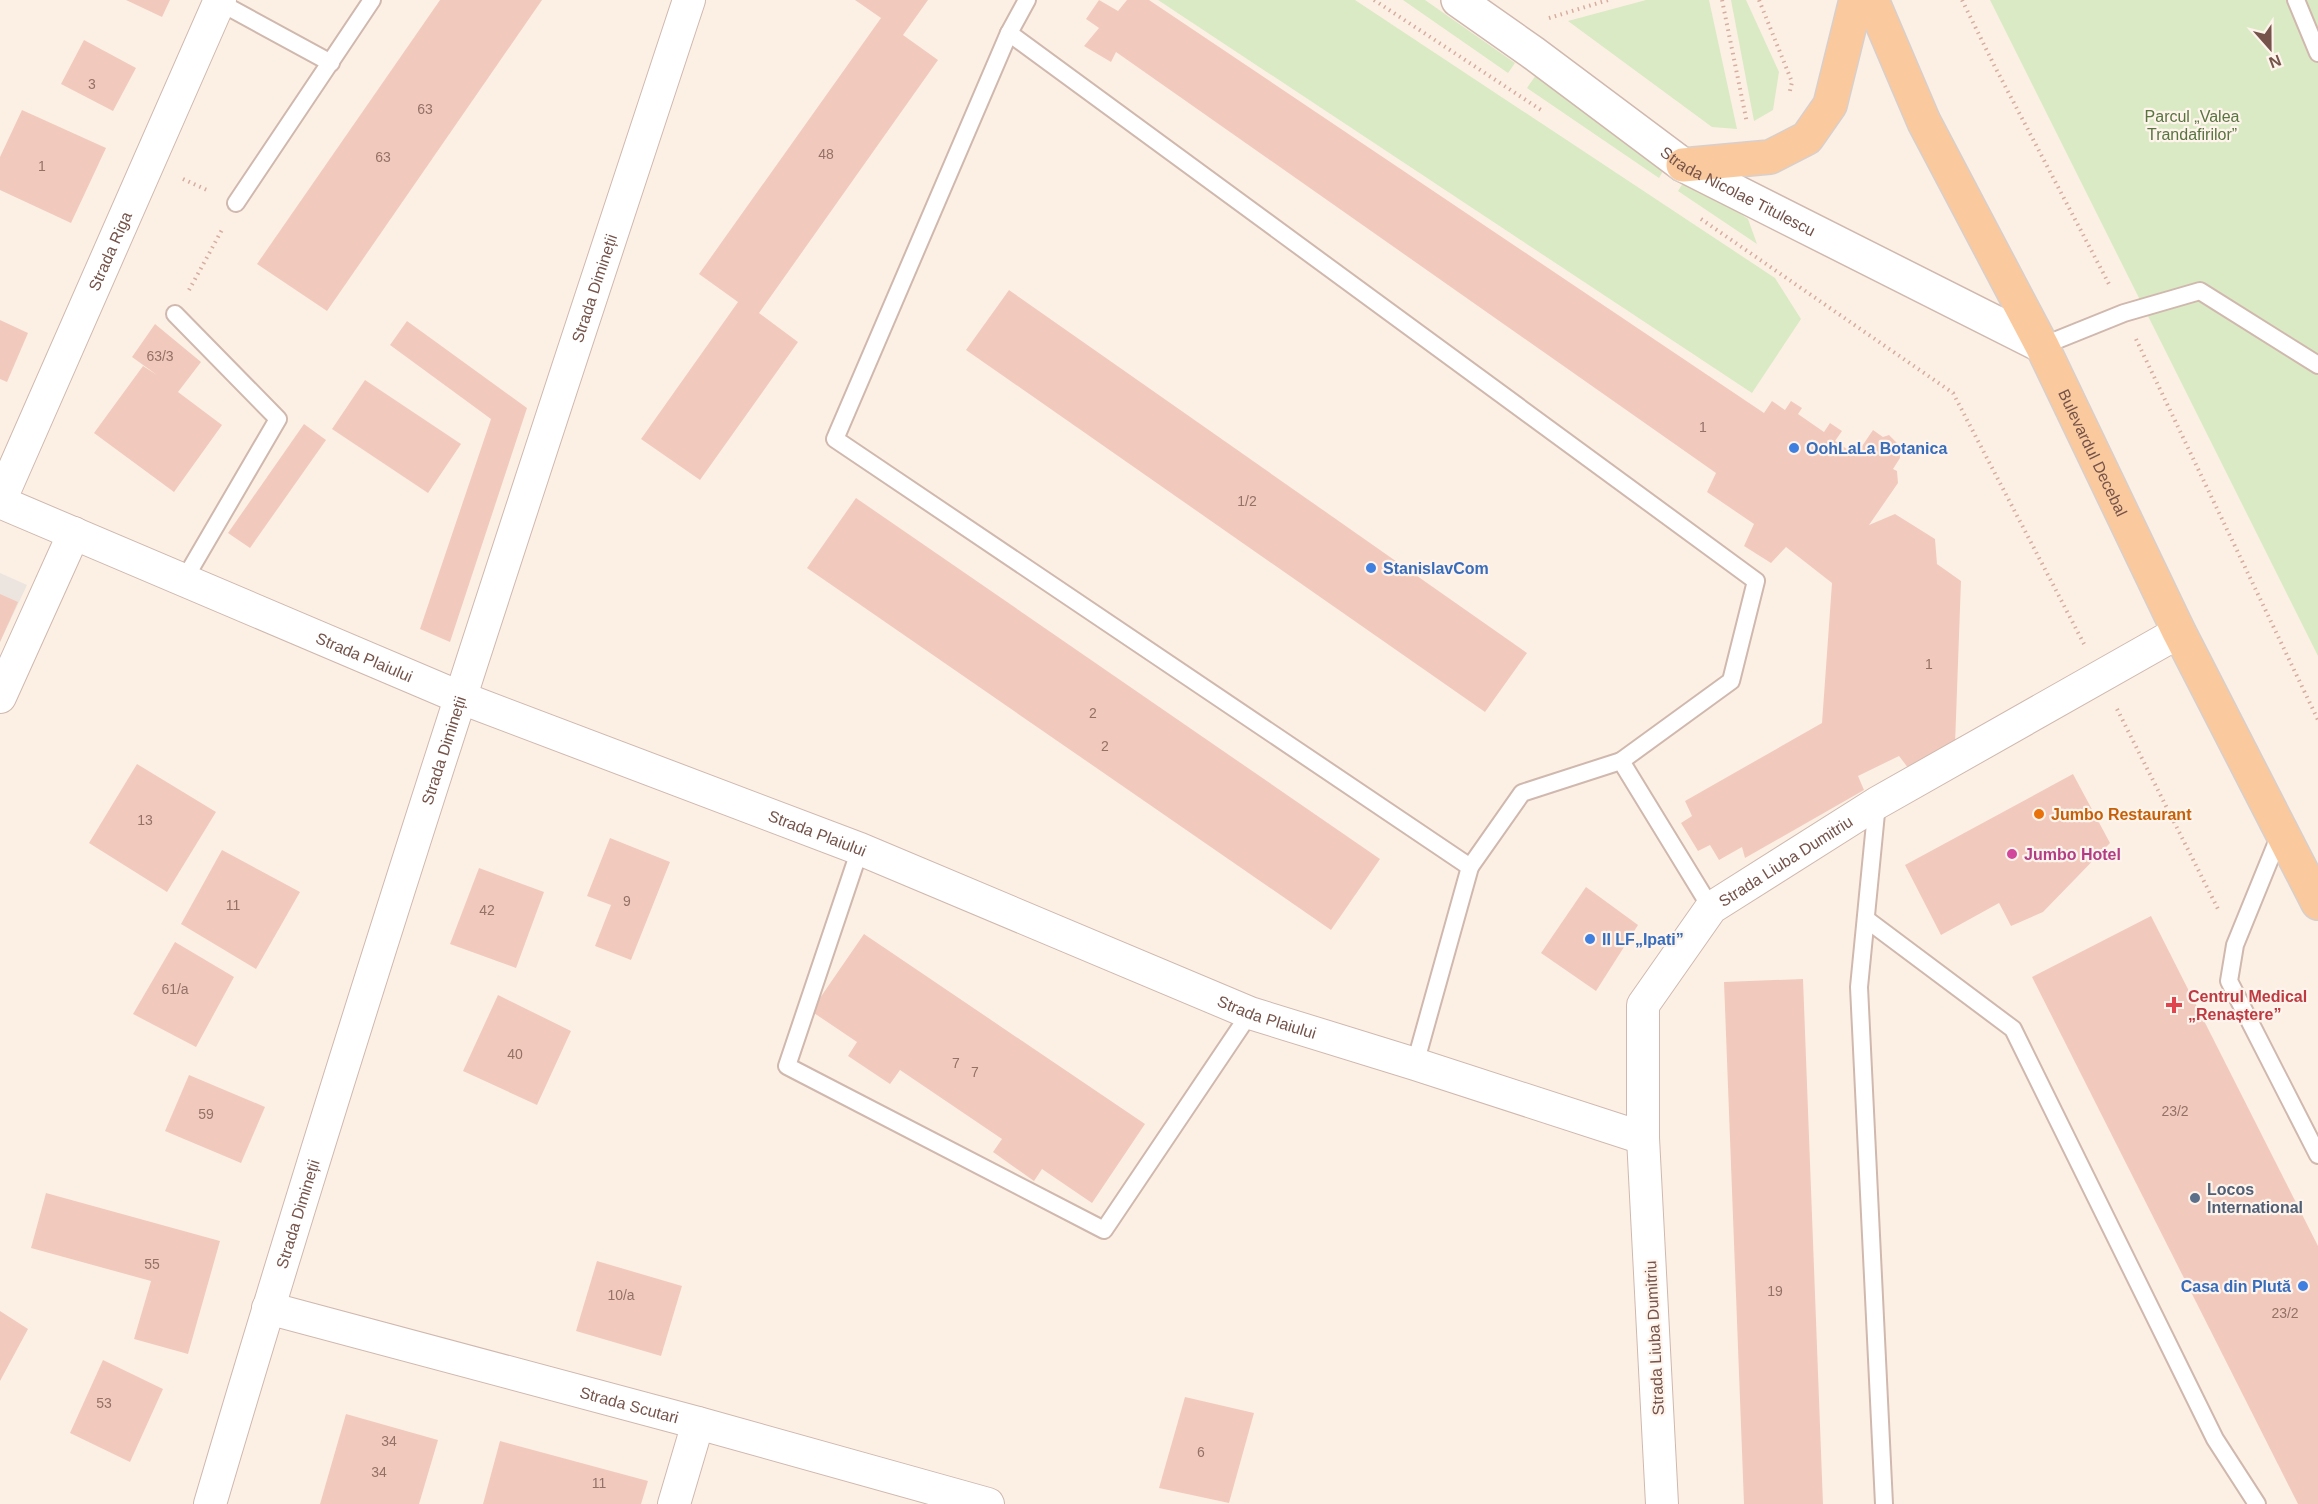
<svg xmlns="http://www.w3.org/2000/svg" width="2318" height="1504" viewBox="0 0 2318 1504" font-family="Arial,sans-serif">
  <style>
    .industrial { fill: #ece4df }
    .green { fill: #d9eac4 }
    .building { fill: #f2cabd }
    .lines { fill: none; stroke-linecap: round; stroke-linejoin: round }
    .service-casing { stroke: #d0b8ae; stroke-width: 20 }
    .minor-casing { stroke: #d0b8ae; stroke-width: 34 }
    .tertiary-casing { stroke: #d0b8ae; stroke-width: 36 }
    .primary-casing { stroke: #d8cfcc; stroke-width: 36 }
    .path { stroke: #d7ada0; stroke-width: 4; stroke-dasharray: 1.5 4.5; stroke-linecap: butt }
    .service { stroke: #fff; stroke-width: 16 }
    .minor { stroke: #fff; stroke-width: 32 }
    .tertiary { stroke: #fff; stroke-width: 33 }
    .primary { stroke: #faca9e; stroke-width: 33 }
    .shop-dot { fill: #3f7fe0; stroke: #fff4ec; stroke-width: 2 }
    .food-dot { fill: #e8710a; stroke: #fff4ec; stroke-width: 2 }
    .hotel-dot { fill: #d1479c; stroke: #fff4ec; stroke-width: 2 }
    .health-dot { fill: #e0444e; stroke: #fff4ec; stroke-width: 2 }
    .service-dot { fill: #5c6f8a; stroke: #fff4ec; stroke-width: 2 }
    .labels { text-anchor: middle; stroke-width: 4.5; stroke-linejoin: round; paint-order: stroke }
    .number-label { font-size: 14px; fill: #947167 }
    .park-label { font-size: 16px; fill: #587540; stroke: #fff4ec }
    .street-label { font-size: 16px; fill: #75534a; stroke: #fff4ec }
    .shop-label { font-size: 16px; font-weight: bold; fill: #366cbe; stroke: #fff4ec; text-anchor: start }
    .food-label { font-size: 16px; font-weight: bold; fill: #c56008; stroke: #fff4ec; text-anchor: start }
    .hotel-label { font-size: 16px; font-weight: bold; fill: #b23c85; stroke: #fff4ec; text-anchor: start }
    .health-label { font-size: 16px; font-weight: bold; fill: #be3a42; stroke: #fff4ec; text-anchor: start }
    .service-label { font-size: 16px; font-weight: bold; fill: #4e5e75; stroke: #fff4ec; text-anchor: start }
  </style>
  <rect width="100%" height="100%" fill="#fcf0e5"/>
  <!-- industrial -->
  <polygon class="industrial" points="0,573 27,585 0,642"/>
  <!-- green -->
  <g class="green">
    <polygon points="1158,0 1355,0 1775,278 1801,319 1752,393"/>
    <polygon points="1403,0 1425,0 1515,63 1508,73"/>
    <polygon points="1646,0 1709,0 1737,129 1712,127 1568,21"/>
    <polygon points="1731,0 1746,0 1779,72 1773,110 1754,121"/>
    <polygon points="1990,0 2318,0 2318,656"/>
    <polygon points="1536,75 1667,164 1659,178 1527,88"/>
    <polygon points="1687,177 1748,219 1757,244 1678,191"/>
  </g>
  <!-- building -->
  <g class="building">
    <polygon points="126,0 170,0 162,17"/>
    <polygon points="440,0 542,0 327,311 257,264"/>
    <polygon points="855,0 928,0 903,35 938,60 759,313 798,342 700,480 641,439 738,302 699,274 881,18"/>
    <polygon points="1099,0 1118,11 1127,0 1149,0 1764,413 1772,401 1785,410 1791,401 1802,408 1798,414 1824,432 1830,423 1842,431 1835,441 1856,455 1873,430 1883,437 1889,435 1899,445 1900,458 1893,469 1897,471 1898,483 1869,525 1895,514 1935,539 1937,564 1961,581 1955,745 1909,769 1899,756 1858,776 1864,790 1745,858 1742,847 1719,860 1710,845 1698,851 1681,823 1692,816 1685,801 1822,723 1832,583 1786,547 1771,563 1744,546 1754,524 1707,492 1716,473 1116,52 1111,62 1084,46 1099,28 1086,19"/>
    <polygon points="84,40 136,68 113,111 61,84"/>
    <polygon points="22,110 106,148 71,223 0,190 0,157"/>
    <polygon points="1009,290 1527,653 1485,712 966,350"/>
    <polygon points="0,320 28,333 7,382 0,379"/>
    <polygon points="407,321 527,408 450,642 420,629 491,419 390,345"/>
    <polygon points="155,324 201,362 178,392 222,425 174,492 94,433 143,366 157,375 132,357"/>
    <polygon points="365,380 461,444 428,493 332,429"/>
    <polygon points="304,424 326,440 250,548 228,533"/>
    <polygon points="856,498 1380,859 1331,930 807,568"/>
    <polygon points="0,594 18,602 0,642"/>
    <polygon points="137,764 216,812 167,892 89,843"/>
    <polygon points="2073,774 2110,843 2043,912 2011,926 1999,903 1941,935 1905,865"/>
    <polygon points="610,838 670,862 631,960 595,946 611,905 587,896"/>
    <polygon points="222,850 300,892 256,969 181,924"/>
    <polygon points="479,868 544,892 516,968 450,944"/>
    <polygon points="1586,887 1638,925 1596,991 1541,953"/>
    <polygon points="2151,916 2318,1246 2318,1504 2298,1504 2032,977"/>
    <polygon points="864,934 1145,1124 1092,1203 1042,1169 1034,1181 993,1152 1002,1139 900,1070 890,1084 848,1056 857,1042 811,1011"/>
    <polygon points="175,942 234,977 196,1047 133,1014"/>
    <polygon points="1803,979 1823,1504 1744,1504 1724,982"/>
    <polygon points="498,995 571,1031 537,1105 463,1071"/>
    <polygon points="189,1075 265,1107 241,1163 165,1131"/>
    <polygon points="46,1193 220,1241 188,1354 134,1339 151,1281 31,1248"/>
    <polygon points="597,1261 682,1286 661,1356 576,1331"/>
    <polygon points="0,1311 28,1329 0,1381"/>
    <polygon points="103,1360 163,1389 130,1462 70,1433"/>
    <polygon points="1185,1397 1254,1413 1229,1503 1159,1488"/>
    <polygon points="346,1414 438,1440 419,1504 320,1504"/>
    <polygon points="500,1441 648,1481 641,1504 483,1504"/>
  </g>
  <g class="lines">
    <defs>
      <g id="service">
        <polyline points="1027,0 1009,33 835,439 1470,867 1522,793 1621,761 1711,908"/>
        <polyline points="2296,0 2318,53"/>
        <polyline points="219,2 331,63"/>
        <polyline points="1009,33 1756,581 1731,681 1621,761"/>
        <polyline points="236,203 372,0"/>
        <polyline points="175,314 278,419 184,580"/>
        <polyline points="2042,346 2124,313 2200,291 2318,365"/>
        <polyline points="1877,803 1859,987 1884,1504"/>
        <polyline points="2281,832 2235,945 2229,981 2318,1155"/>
        <polyline points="860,849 787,1066 1104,1230 1250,1013"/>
        <polyline points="1866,919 2013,1029 2215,1439 2257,1504"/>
        <polyline points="1415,1064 1470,867"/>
      </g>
      <g id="minor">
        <path id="s1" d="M0,501l220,-501"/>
        <path id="s2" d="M0,502l459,195 401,152 390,164 165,51 228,74"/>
        <polyline points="0,697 74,533"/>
        <path id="s3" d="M268,1308l430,115 290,81"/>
        <path id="s4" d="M210,1504c149,-505 314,-1004 479,-1504"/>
        <polyline points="674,1504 698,1423"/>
        <path id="s5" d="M1662,1504l-19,-366v-133l68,-97 166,-105 302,-171"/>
      </g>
      <g id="tertiary">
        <path id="s6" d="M1458,0l74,52 151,113 359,181"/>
      </g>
      <g id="primary">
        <path id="s7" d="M1872,0l52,122 118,224 137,286 139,271"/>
        <polyline points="1683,165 1770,157 1807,138 1830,105 1856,0"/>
      </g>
    </defs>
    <!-- service casing -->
    <use href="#service" class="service-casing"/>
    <!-- minor casing -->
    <use href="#minor" class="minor-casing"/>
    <!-- tertiary casing -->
    <use href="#tertiary" class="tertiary-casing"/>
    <!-- primary casing -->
    <use href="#primary" class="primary-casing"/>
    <!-- path -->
    <g class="path">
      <polyline points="1374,0 1541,110"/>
      <polyline points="1722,0 1747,123"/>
      <polyline points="1759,0 1792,82 1789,95"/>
      <polyline points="1962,0 1994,65 2110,286"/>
      <polyline points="1549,18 1608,0"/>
      <polyline points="183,179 209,191"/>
      <polyline points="1701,219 1953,393 2084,644"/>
      <polyline points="189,290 223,228"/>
      <polyline points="2136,339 2318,720"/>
      <polyline points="2117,709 2218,909"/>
    </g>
    <!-- service -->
    <use href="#service" class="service"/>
    <!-- minor -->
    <use href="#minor" class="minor"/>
    <!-- tertiary -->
    <use href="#tertiary" class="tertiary"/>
    <!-- primary -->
    <use href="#primary" class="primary"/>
  </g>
  <!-- markers -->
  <g class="shop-dot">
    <circle cx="1794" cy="448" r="6"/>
    <circle cx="1371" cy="568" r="6"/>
    <circle cx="1590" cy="939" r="6"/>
    <circle cx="2303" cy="1286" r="6"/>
  </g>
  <circle class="food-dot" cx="2039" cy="814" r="6"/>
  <circle class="hotel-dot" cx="2012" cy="854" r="6"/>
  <path class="health-dot" d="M2171 996h6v6h6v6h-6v6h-6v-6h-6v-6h6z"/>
  <circle class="service-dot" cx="2195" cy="1198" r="6"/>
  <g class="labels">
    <!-- number labels -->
    <g class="number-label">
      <text x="92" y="89">3</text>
      <text x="425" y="114">63</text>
      <text x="826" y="159">48</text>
      <text x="383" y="162">63</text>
      <text x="42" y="171">1</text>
      <text x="160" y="361">63/3</text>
      <text x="1703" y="432">1</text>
      <text x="1247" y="506">1/2</text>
      <text x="1929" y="669">1</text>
      <text x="1093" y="718">2</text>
      <text x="1105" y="751">2</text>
      <text x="145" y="825">13</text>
      <text x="627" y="906">9</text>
      <text x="233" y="910">11</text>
      <text x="487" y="915">42</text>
      <text x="175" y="994">61/a</text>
      <text x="515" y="1059">40</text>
      <text x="956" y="1068">7</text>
      <text x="975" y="1077">7</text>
      <text x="2175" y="1116">23/2</text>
      <text x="206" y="1119">59</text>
      <text x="152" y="1269">55</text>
      <text x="1775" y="1296">19</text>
      <text x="621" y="1300">10/a</text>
      <text x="2285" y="1318">23/2</text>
      <text x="104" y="1408">53</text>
      <text x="389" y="1446">34</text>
      <text x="1201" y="1457">6</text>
      <text x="379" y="1477">34</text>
      <text x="599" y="1488">11</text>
    </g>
    <!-- park labels -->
    <g class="park-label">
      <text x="2192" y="122">Parcul „Valea<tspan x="2192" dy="18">Trandafirilor”</tspan></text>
    </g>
    <!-- street labels -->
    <g class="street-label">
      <text dy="6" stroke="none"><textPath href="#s6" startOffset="340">Strada Nicolae Titulescu</textPath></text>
      <text dy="6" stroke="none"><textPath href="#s1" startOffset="273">Strada Riga</textPath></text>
      <text dy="6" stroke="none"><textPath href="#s4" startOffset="1275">Strada Dimineții</textPath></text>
      <text dy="6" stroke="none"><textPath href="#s7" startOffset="504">Bulevardul Decebal</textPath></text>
      <text dy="6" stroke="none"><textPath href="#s2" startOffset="396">Strada Plaiului</textPath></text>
      <text dy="6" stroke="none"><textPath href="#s4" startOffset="789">Strada Dimineții</textPath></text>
      <text dy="6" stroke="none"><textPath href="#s2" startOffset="882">Strada Plaiului</textPath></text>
      <text dy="6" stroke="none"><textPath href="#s5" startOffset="706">Strada Liuba Dumitriu</textPath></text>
      <text dy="6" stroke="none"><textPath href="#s2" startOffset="1368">Strada Plaiului</textPath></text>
      <text dy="6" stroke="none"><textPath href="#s4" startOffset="303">Strada Dimineții</textPath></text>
      <text transform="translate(1654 1338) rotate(-93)" y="6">Strada Liuba Dumitriu</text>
      <text dy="6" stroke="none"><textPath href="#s3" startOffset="374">Strada Scutari</textPath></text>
    </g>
    <!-- shop labels -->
    <g class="shop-label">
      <text x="1806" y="454">OohLaLa Botanica</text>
      <text x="1383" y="574">StanislavCom</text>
      <text x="1602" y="945">II LF„Ipati”</text>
      <text x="2291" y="1292" text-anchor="end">Casa din Plută</text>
    </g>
    <!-- food labels -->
    <g class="food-label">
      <text x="2051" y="820">Jumbo Restaurant</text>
    </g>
    <!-- hotel labels -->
    <g class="hotel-label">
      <text x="2024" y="860">Jumbo Hotel</text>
    </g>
    <!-- health labels -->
    <g class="health-label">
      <text x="2188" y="1002">Centrul Medical<tspan x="2188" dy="18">„Renaștere”</tspan></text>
    </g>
    <!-- service labels -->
    <g class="service-label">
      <text x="2207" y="1195">Locos<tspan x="2207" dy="18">International</tspan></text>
    </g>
  </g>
  <!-- north arrow -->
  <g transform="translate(2270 48) rotate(159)" stroke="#fff4ec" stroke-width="4.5" paint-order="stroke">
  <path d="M0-4.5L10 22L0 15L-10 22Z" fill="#75534a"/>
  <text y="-9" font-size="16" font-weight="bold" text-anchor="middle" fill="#75534a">N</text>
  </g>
</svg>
